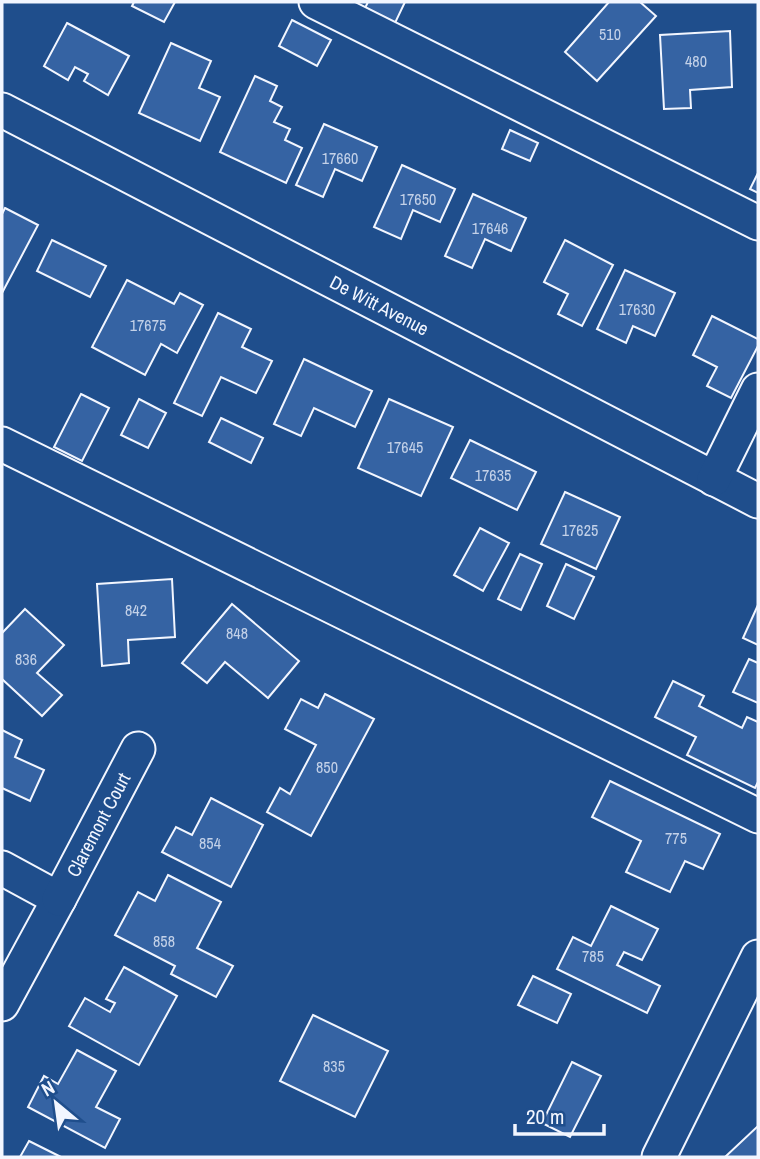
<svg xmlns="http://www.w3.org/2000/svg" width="760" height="1159" viewBox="0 0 760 1159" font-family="'Archivo Narrow',sans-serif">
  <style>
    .building { fill: #3563a3; stroke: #f2f6ff; stroke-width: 2 }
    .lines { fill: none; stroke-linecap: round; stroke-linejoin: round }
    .minor-casing { stroke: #f2f6ff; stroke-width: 37 }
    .minor { stroke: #1f4e8c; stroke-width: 33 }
    .labels { text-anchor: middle; stroke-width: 5; stroke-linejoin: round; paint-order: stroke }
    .number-label { font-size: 16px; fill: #c3d1e8 }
    .street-label { font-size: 19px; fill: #f2f6ff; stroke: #1f4e8c }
  </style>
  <rect width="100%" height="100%" fill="#1f4e8c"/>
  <!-- building -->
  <g class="building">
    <polygon points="134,2 175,2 164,22 132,6"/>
    <polygon points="368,2 405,2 395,23 365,8"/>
    <polygon points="609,2 640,2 656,16 597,81 565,52"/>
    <polygon points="292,20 331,40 317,66 279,46"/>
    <polygon points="67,23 129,56 108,95 84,81 88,74 75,67 68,80 44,66"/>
    <polygon points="730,31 732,87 690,90 691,108 664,109 660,35"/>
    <polygon points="171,43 211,61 199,88 220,97 200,141 139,113"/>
    <polygon points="255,76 277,86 270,101 282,107 274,122 290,129 285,140 302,148 286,183 220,152"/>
    <polygon points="324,124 377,147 362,181 335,169 323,197 296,185"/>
    <polygon points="510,130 538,143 530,161 502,149"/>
    <polygon points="402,165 455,189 440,222 413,210 401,239 374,227"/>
    <polygon points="758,173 758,193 750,189"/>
    <polygon points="473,194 526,218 511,251 485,239 472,268 445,256"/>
    <polygon points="5,208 38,225 2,293 2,214"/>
    <polygon points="52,240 106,266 90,297 37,271"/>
    <polygon points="565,240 613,265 582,326 558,314 568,294 544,282"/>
    <polygon points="625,270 675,293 655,336 633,326 626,343 597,329"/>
    <polygon points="127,280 174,304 180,293 203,305 177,353 161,344 145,375 92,347"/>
    <polygon points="218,313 251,329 242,347 272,361 256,393 221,377 202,416 174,403"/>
    <polygon points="712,316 758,339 758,346 731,398 707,386 717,367 693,355"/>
    <polygon points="304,359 372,391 355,427 314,408 301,436 274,424"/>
    <polygon points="81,394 109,408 82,461 54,447"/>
    <polygon points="139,399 166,413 148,448 121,435"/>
    <polygon points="389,399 453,427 421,496 358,468"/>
    <polygon points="221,418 263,438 251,463 209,442"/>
    <polygon points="470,440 536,472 517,510 451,478"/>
    <polygon points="565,492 620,517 596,569 541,544"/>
    <polygon points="480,528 509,543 483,591 454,575"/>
    <polygon points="520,554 542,564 521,610 498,599"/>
    <polygon points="566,564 594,577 574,619 547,606"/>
    <polygon points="172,579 175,637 128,640 129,663 102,666 97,584"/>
    <polygon points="232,604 299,661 268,698 225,662 207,683 182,663"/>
    <polygon points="758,605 758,645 743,638"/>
    <polygon points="25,609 64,645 37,673 62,695 42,716 2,679 2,631 3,632"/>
    <polygon points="749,659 758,663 758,703 733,692"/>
    <polygon points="673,681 704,696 699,706 742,728 747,717 758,722 758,782 755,788 687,755 696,737 655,717"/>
    <polygon points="325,694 374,719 311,836 267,812 280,788 290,794 316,745 285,729 301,699 318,708"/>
    <polygon points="2,730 22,740 15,757 44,770 30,801 2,788"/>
    <polygon points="610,781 720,834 703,869 685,861 670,892 626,872 641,841 592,817"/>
    <polygon points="211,798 263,825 231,887 162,852 176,827 192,835"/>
    <polygon points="168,875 221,902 197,948 233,966 216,997 171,974 175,966 115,935 138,892 155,901"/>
    <polygon points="611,906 658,929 642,960 624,952 617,965 660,986 647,1013 557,969 573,937 591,946"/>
    <polygon points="124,967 177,996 139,1065 69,1026 85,998 110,1012 115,1003 106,999"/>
    <polygon points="533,976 571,994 557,1023 518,1005"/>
    <polygon points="313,1015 388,1051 355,1117 280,1081"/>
    <polygon points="77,1050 116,1071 96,1107 120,1119 105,1148 28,1107 44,1076 58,1084"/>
    <polygon points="572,1062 601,1076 570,1137 542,1123"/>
    <polygon points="758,1126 758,1157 725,1157"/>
    <polygon points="29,1141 61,1157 20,1157"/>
  </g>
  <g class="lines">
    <defs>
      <g id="minor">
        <polyline points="316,2 758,223"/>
        <path id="s1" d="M2,110l756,391"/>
        <polyline points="2,444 758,816"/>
        <polyline points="714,479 758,390"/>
        <polyline points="2,868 59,899 2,1004"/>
        <path id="s2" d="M59,899l79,-150"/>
        <polyline points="659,1157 758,957"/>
      </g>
    </defs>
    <!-- minor casing -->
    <use href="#minor" class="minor-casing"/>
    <!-- minor -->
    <use href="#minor" class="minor"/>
  </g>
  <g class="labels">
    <!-- number labels -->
    <g class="number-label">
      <text x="610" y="40">510</text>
      <text x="696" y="67">480</text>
      <text x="340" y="164">17660</text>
      <text x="418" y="205">17650</text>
      <text x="490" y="234">17646</text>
      <text x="637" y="315">17630</text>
      <text x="148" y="331">17675</text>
      <text x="405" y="453">17645</text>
      <text x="493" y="481">17635</text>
      <text x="580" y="536">17625</text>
      <text x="136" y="616">842</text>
      <text x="237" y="639">848</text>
      <text x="26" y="665">836</text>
      <text x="327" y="773">850</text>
      <text x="676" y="844">775</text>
      <text x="210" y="849">854</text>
      <text x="164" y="947">858</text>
      <text x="593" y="962">785</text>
      <text x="334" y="1072">835</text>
    </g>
    <!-- street labels -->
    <g class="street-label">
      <text dy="7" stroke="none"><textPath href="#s1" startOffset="425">De Witt Avenue</textPath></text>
      <text dy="7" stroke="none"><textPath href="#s2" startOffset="84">Claremont Court</textPath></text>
    </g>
  </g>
  <!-- border -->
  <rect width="760" height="1159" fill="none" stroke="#f2f6ff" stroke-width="7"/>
  <!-- north arrow -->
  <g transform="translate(56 1103) rotate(331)" stroke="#1f4e8c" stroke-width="5" paint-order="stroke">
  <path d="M0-5L12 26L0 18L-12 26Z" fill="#f2f6ff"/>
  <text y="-10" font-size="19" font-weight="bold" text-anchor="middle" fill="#f2f6ff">N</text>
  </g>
  <!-- scale -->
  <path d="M515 1124v10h89v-10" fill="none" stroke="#f2f6ff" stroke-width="3.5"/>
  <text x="526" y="1124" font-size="21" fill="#f2f6ff" stroke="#1f4e8c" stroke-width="5" paint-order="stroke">20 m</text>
</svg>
